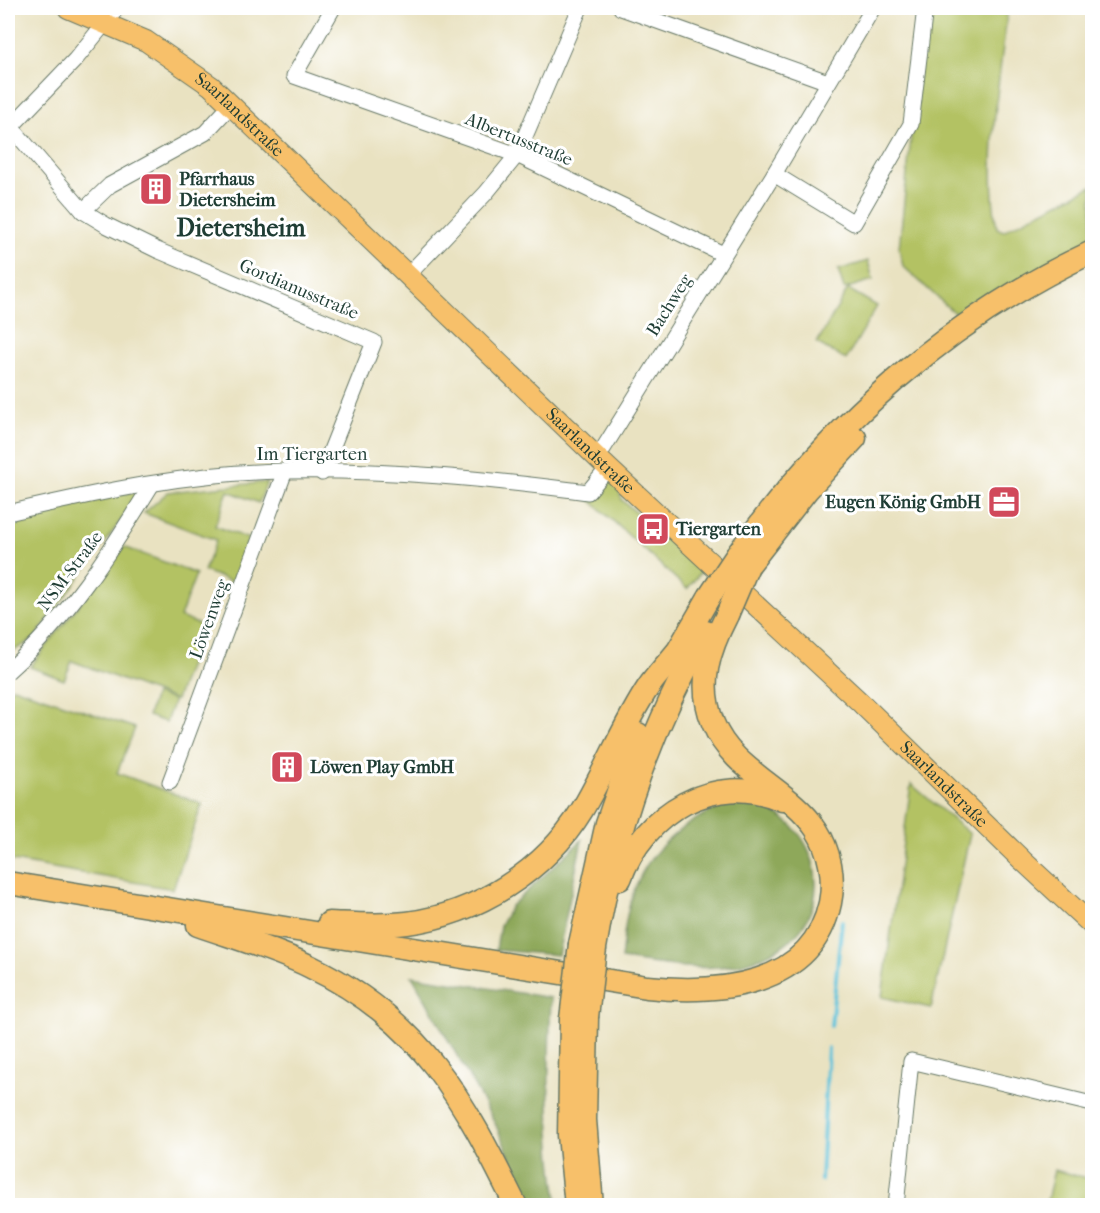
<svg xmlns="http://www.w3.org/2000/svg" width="1100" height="1213" viewBox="0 0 1100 1213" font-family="'IM FELL French Canon',serif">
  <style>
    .green { fill: #b3c264; stroke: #69804c; stroke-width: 1.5 }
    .forest { fill: #8ea85a; stroke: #567247; stroke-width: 1.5 }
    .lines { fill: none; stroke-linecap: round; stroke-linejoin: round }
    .stream { stroke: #5cc2da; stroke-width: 4 }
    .minor-casing { stroke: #667765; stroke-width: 17 }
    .major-casing { stroke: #667765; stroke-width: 22 }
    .highway-casing { stroke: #667765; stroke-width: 25 }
    .minor { stroke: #fff; stroke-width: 15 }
    .major { stroke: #f7c06b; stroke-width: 20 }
    .highway { stroke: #f7c06b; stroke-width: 22 }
    .highway-bridge-casing { stroke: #667765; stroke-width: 25; stroke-linecap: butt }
    .highway-bridge { stroke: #f7c06b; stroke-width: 22 }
    .labels { text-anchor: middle; stroke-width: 6; stroke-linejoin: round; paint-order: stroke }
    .street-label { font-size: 18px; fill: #1f3d34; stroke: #fff }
    .poi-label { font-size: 18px; font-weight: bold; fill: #1f3d34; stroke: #fff; text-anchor: start }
    .district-label { font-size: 24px; font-weight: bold; fill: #1f3d34; stroke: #fff }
  </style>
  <rect width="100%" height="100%" fill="#fff"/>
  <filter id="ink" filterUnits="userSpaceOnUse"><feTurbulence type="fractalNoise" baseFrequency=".0167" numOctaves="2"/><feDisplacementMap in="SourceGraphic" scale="12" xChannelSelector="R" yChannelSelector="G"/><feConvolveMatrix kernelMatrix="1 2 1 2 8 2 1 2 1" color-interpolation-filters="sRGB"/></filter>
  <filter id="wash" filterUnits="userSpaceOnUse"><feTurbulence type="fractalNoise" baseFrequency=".008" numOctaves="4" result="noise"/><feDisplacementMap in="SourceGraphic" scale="24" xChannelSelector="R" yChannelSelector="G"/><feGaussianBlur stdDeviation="1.35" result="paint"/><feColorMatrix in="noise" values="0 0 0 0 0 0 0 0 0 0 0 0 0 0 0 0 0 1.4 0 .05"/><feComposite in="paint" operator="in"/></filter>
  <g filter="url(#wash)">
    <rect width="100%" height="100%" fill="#e9e2c1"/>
    <!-- green -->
    <g class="green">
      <path d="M925,8h83c-8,67 -24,153 -11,220l6,3 89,-45v56l-131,77 -58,-53 -4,-18z"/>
      <polygon points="868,261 873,280 844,289 838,270"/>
      <polygon points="848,289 877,306 846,360 817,343"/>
      <polygon points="608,480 616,481 622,500 655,529 663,525 706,566 687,589 586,496"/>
      <polygon points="267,482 259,503 228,491 215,526 249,539 233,582 204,571 216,540 144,513 168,492"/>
      <polygon points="144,489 34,639 8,654 8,519"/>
      <polygon points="124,547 196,574 180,617 203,626 176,700 72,661 64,680 30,667"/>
      <polygon points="13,687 135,728 117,773 202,804 173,889 8,860 8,692"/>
      <polygon points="155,694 174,700 166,722 148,716"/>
      <polygon points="911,784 970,834 931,1008 882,997"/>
      <polygon points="1054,1170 1092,1179 1092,1205 1046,1205"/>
    </g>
    <!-- forest -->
    <g class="forest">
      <path d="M727,805c17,0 34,0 49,9 37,21 51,70 30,107 -12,22 -39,36 -62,42 -40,10 -83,1 -123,-4 3,-24 5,-51 15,-73 15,-39 53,-68 91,-81z"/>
      <polygon points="582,840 558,955 496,950 500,926 511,906"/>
      <path d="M412,976l139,22c-3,70 -5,138 7,207h-27l-37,-84z"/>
    </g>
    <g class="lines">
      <!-- stream -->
      <g class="stream">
        <polyline points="831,1026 842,921"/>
        <polyline points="821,1180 828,1048"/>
      </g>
    </g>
  </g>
  <g filter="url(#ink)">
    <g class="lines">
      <defs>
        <g id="minor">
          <polyline points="333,8 294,76 517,155 723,254"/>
          <polyline points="621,8 828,82"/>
          <polyline points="11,127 83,211 106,225 157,250 374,342 322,473"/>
          <polyline points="8,130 75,60 117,8"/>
          <polyline points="774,174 854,223 911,124 925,8"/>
          <polyline points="83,211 110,185 205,133 231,105"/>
          <polyline points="407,276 486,193 517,155 580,8"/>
          <polyline points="598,457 774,174 873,8"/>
          <path d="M8,513c90,-21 184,-41 277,-42 101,-2 203,8 303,21l20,-24"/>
          <path d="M8,671c59,-52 103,-120 144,-187"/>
          <polyline points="170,782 285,471"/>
          <polyline points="896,1206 911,1061 1092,1104"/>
        </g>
        <g id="major">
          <path id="s1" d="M68,8l78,33 65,45 397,382 254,236 160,156 70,65"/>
        </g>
        <g id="highway">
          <path d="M737,555c92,-129 211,-236 355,-303"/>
          <polyline points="748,566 807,490 855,438"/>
          <polyline points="669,666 709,597"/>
          <path d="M620,879c24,-66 94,-109 162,-79"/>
          <path d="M8,883l639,104c70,7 165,1 183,-84 5,-25 0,-52 -14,-74 -28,-41 -84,-58 -103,-106 -16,-39 -4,-73 14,-108"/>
          <path d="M329,923c26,1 52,3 78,0 70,-9 138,-52 175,-113 24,-40 41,-85 67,-124 8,-11 18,-22 26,-32"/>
          <path d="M198,925c37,13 76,24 111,41 113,54 154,133 207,240"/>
          <polyline points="580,944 607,823 638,734"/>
          <path d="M595,948c18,-110 55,-219 111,-316"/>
          <polyline points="587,1017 585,1120 592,1206"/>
          <polyline points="571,1019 569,1135 576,1206"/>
        </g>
      </defs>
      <!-- minor casing -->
      <use href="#minor" class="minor-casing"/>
      <!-- major casing -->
      <use href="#major" class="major-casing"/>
      <!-- highway casing -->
      <use href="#highway" class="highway-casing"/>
      <!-- minor -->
      <use href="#minor" class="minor"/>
      <!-- major -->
      <use href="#major" class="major"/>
      <!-- highway -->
      <use href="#highway" class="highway"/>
      <defs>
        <g id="highway-bridge">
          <polyline points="709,597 737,555"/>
          <polyline points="727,615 748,566"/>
          <polyline points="587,1017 595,948"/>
          <polyline points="571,1019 580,944"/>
        </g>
      </defs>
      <!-- highway-bridge casing -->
      <use href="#highway-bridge" class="highway-bridge-casing"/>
      <!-- highway-bridge -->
      <use href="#highway-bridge" class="highway-bridge"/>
    </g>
  </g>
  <!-- icons -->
  <defs>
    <symbol id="building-square" viewBox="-11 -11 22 22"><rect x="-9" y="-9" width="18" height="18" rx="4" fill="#d1495b" stroke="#fff"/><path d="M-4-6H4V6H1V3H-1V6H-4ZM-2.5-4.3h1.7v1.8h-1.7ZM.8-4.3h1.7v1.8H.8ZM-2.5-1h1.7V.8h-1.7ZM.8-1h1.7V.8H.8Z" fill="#fff"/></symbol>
    <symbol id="office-square" viewBox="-11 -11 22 22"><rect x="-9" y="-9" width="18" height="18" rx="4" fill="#d1495b" stroke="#fff"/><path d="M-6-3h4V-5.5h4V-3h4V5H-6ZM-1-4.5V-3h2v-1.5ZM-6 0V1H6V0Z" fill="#fff"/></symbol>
    <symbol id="bus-square" viewBox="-11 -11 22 22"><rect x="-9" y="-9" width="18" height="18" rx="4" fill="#d1495b" stroke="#fff"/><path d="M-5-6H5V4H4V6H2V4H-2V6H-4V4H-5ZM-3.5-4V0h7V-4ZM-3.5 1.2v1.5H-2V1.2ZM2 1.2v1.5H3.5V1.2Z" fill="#fff"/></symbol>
  </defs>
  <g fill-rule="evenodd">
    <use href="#building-square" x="137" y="170" width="38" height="38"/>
    <use href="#office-square" x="985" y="483" width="38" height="38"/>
    <use href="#bus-square" x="634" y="510" width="38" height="38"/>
    <use href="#building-square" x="268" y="748" width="38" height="38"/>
  </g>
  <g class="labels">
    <!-- street labels -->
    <g class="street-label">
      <text dy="6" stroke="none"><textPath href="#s1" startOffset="204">Saarlandstraße</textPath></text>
      <text transform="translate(519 139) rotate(22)" y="6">Albertusstraße</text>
      <text transform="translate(299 289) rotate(23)" y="6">Gordianusstraße</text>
      <text transform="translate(669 305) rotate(-58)" y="6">Bachweg</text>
      <text dy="6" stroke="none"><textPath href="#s1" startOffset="690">Saarlandstraße</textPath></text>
      <text x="312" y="460">Im Tiergarten</text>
      <text transform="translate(70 571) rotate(-53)" y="6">NSM-Straße</text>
      <text transform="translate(209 619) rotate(-70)" y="6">Löwenweg</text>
      <text dy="6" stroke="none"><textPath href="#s1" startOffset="1176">Saarlandstraße</textPath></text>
    </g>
    <!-- poi labels -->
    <g class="poi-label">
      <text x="179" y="185">Pfarrhaus<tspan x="179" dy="21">Dietersheim</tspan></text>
      <text x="981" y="508" text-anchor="end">Eugen König GmbH</text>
      <text x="676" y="535">Tiergarten</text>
      <text x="310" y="773">Löwen Play GmbH</text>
    </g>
    <!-- district labels -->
    <g class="district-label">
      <text x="241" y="236">Dietersheim</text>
    </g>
  </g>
  <!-- margin -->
  <rect width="1100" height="1213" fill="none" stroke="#fff" stroke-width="30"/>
</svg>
